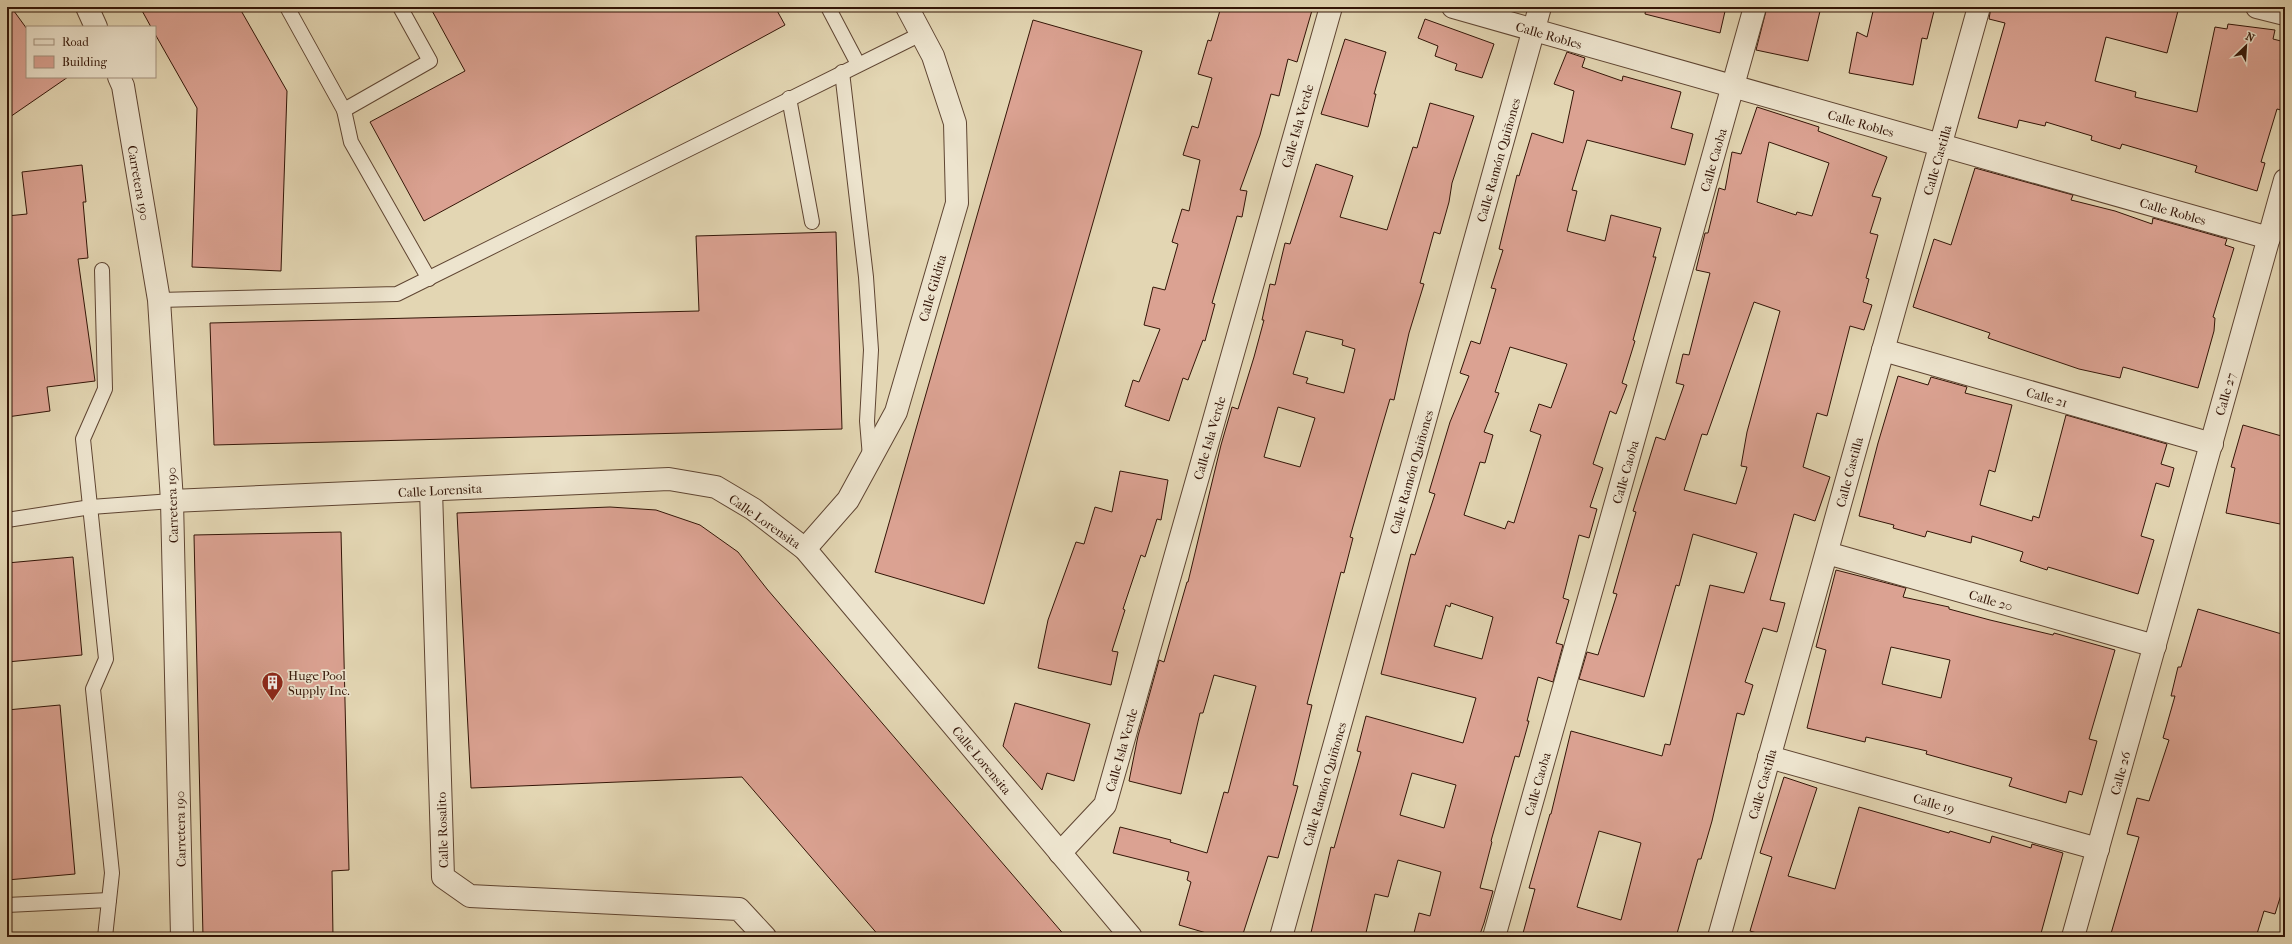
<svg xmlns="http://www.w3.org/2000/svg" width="2292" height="944" viewBox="0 0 2292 944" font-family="'IM FELL French Canon',serif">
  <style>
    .building { fill: #dba292; stroke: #331507; fill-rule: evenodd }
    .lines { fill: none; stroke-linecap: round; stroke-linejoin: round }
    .service-casing { stroke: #5f4532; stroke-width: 16 }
    .minor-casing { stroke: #5f4532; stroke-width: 24 }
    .tertiary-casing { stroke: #5f4532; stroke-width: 24 }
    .service { stroke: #ede4ce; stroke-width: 14 }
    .minor { stroke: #ede4ce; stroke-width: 22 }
    .tertiary { stroke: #ede4ce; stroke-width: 22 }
    .labels { text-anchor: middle; stroke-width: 3.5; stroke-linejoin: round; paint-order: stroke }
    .street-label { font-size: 13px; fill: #331507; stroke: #ede4ce }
    .poi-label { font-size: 13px; fill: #331507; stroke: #ede4ce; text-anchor: start }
  </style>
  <rect width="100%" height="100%" fill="#e3d6b3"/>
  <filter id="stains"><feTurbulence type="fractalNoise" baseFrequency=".005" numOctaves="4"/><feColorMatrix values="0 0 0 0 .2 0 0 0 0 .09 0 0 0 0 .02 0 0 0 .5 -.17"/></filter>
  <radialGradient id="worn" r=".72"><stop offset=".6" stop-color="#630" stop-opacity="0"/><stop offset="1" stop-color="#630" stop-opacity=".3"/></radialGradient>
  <!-- building -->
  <g class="building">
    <polygon points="7,7 11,7 27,29 27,77 68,77 7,119"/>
    <polygon points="140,7 239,7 287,91 281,271 192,267 197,108 155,34 155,27 151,27"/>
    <polygon points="430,7 775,7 785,25 424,221 370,122 465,71"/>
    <polygon points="1221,7 1313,7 1297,62 1288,59 1279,96 1271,94 1260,135 1240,190 1247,191 1242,217 1237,216 1228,248 1212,303 1215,304 1205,341 1203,340 1188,380 1183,378 1169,421 1125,406 1133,380 1139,382 1160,329 1144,325 1153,287 1165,290 1178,244 1172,242 1182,209 1189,211 1200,160 1183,155 1192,126 1198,128 1212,78 1198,74 1208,40 1211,41"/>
    <polygon points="1646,7 1726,7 1720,33 1645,14"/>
    <polygon points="1767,7 1821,7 1808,61 1756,50"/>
    <polygon points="1874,7 1935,7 1927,39 1922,38 1913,85 1849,73 1857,32 1867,37"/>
    <polygon points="1991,7 2179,7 2167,53 2106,37 2095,81 2136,92 2135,97 2197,112 2215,27 2227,29 2228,24 2275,30 2273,39 2285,42 2285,111 2277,109 2261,162 2265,163 2257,191 2195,172 2197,166 2122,144 2120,149 2091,140 2092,136 2046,122 2045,126 2019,120 2017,128 1978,118 2005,23 1989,19"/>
    <polygon points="1425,19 1494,44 1482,78 1455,70 1457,64 1435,56 1438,46 1418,38"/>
    <polygon points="1033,20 1142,51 984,604 875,572"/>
    <polygon points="1345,39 1386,52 1374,94 1376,94 1368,127 1321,114"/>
    <path d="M1567,52l18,6 -3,9 40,14 1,-5 58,16 -10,36 22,6 -8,31 -98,-25 -15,50 5,1 -10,40 38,10 6,-26 50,13 -8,29h3l-23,83 2,1 -13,42 5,2 -11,29 -6,-3 -17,53 10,4 -13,39 7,2 -8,29 -10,-3 -16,63 6,2 -13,43 7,2 -10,37 -15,-5 -11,44h2l-10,36 -4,-1 -24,85 1,1 -12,46 13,3 -9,32 -5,14h-66l6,-24 11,3 11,-44 -43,-12 -10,37 -13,-3 -10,43h-55l21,-90 3,1 27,-96 -4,-1 9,-35 97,27 13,-45 -95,-24 30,-120 4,1 20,-61 -6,-2 21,-70 19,-46 -9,-3 11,-32 9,3 16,-55 -5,-1 12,-38 -4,-1 18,-74 2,1 13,-43 31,10 11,-52 -20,-7zM1510,347l57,17 -16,44 -12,-4 -9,27 11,4 -27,88 -6,-2 -3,8 -41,-14 16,-53 5,1 8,-28 -9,-3 15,-39 -4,-1zM1451,603l42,14 -11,42 -48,-13 12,-41 4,2zM1412,773l44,12 -12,43 -44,-13z"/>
    <path d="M1430,103l44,13 -22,67 -3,19 -9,32 -6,-2 -14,51 4,1 -15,49 -15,67 -4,-1 -24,82 -16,56 3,1 -9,35 -3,-1 -34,132 5,1 -19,80 5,1 -20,72 -10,-2 -26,81h-22l-41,-12 12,-43 -4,-2 2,-8 -76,-19 7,-26 51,13 -1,2 37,11 17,-61 4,1 28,-107 -42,-11 -11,38h-3l-19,81 -52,-13 9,-45 21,-76 5,2 23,-80h1l33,-137 11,-38 6,2 16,-52 10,-37h-2l8,-36 5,1 10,-42 5,1 26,-80 37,12 -13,41 47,13 26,-83 4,1zM1306,331l37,9 -1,5 13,4 -11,44 -38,-10 2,-5 -15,-4zM1278,407l37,11 -15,49 -36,-10z"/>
    <path d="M1757,107l62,20 -1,4 69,26 -15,39 9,2 -11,35 8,2 -12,43 3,1 -6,23 9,3 -8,25 -14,-4 -23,90 -10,-3 -14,54 27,10 -15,44 -21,-7 -24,86 15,3 -8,29 -14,-4 -18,54 8,3 -9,30 -7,-2 -25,108 -11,38h-3l-22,78h-154l13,-48 -6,-1 21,-74h1l20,-83 91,25 3,-12 5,1 40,-160 34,8 13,-40 -64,-19 -14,52 -3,-1 -32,112 -65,-18 8,-27 11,3 19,-61 -4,-1 23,-81 -3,-1 23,-74 9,3 19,-55 -8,-2 7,-29 6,1 21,-82 -14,-3 9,-37h3l11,-45 6,2 7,-38 9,2zM1769,142l60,21 -17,53 -15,-4 -1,3 -39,-13zM1754,302l26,9 -33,121 -6,34 6,1 -11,37 -52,-14 18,-56 5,1zM1599,831l42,12 -20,77 -44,-13z"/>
    <polygon points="82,165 86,202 83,202 88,258 78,259 95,381 47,387 50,411 7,417 7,216 27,214 22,172"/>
    <polygon points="1975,168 2073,195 2071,200 2115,211 2152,224 2153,218 2227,239 2225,245 2234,248 2213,317 2215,318 2214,331 2198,388 2123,367 2120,378 2079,369 1988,338 1990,333 1913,307 1934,239 1951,245"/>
    <polygon points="836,232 842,429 214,445 210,323 699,311 696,236"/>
    <polygon points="1898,376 1928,385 1931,377 1967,387 1965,393 2012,405 1995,472 1989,470 1980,505 2032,521 2033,516 2039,518 2066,415 2167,444 2161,464 2174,468 2169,487 2156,483 2141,536 2154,540 2138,594 2048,567 2047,570 2020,561 2023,552 1972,536 1971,543 1927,531 1925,537 1893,528 1894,525 1859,516 1878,443"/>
    <polygon points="2243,425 2285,437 2285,525 2226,513 2235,468 2231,467"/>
    <polygon points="1120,471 1168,480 1161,520 1157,519 1145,557 1141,555 1123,609 1125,610 1112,651 1118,652 1111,685 1038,668 1048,620 1076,542 1084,544 1095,507 1112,512"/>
    <polygon points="610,507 656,510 700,525 738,552 767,589 1066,937 880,937 742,777 471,788 457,513"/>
    <polygon points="341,532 349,870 332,871 333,937 203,937 194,535"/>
    <polygon points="73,557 82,655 7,662 7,563"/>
    <path d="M1836,570l70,18 -3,9 46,10v2l41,11 63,15 1,-2 61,17 -26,89 8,2 -15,54 -13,-4 -3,12 -57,-17 3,-8 -86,-24 1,-3 -61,-14 -1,5 -58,-14 19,-78 -10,-3zM1891,647l59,13 -9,38 -59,-14z"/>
    <polygon points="2198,609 2285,635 2285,882 2275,914 2264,911 2256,937 2110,937 2139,837 2127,834 2137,798 2149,801 2169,740 2163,738 2175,696 2171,696 2178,667 2181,667"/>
    <polygon points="1015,703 1090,724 1074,781 1047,773 1042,790 1003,746"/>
    <polygon points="60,705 75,874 7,880 7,710"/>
    <polygon points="1784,777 1817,788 1788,876 1835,889 1859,807 1949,833 1950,831 1990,843 1992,836 2031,848 2032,844 2063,853 2040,937 1770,937 1750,931 1772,857 1760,853"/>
  </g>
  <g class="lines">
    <defs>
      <g id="service">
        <polyline points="287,7 344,110"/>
        <polyline points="400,7 430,61 344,110 351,142 429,279"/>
        <polyline points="828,7 858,64"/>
        <polyline points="842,72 866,277 871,350 867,421 870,457"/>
        <polyline points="789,98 812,222"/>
        <polyline points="102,270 105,389 83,439 106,659 93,689 112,873 105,937"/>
        <polyline points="159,300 397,294 921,34"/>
        <polyline points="7,520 91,507 172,501"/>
        <polyline points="7,905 109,900"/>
      </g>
      <g id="minor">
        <polyline points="1453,7 2269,238"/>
        <polyline points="2257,7 2285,14"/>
        <polyline points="1883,350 2212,444"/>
        <polyline points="431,490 443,877 470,896 739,909 765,937"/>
        <polyline points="172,501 669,479 716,487 753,509 805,549 1131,937"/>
        <polyline points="805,549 848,500 896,412 957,203 955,123 933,56 907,7"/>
        <polyline points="1827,553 2155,646"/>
        <polyline points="1769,757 2098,849"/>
        <polyline points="1060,853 1105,805 1331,7"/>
        <polyline points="1281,937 1540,7"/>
        <polyline points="1494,937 1755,7"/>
        <polyline points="1719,937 1979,7"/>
        <polyline points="2073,937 2285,180"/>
      </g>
      <g id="tertiary">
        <polyline points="87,7 96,27"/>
        <polyline points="119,77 123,86 159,300 172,501 182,937"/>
      </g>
    </defs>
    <!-- service casing -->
    <use href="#service" class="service-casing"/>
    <!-- minor casing -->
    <use href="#minor" class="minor-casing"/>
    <!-- tertiary casing -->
    <use href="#tertiary" class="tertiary-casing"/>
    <!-- service -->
    <use href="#service" class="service"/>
    <!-- minor -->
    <use href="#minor" class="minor"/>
    <!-- tertiary -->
    <use href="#tertiary" class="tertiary"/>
  </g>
  <!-- icons -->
  <defs>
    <symbol id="building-pin" viewBox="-11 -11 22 30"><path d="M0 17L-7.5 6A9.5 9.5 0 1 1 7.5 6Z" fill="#8f2418" stroke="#ede4ce"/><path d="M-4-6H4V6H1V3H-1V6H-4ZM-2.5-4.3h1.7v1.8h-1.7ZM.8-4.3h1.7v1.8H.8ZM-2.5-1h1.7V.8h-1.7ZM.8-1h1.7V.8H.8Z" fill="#fff"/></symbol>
  </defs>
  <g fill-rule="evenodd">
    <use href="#building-pin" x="260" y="670" width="25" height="34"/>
  </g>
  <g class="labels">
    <!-- street labels -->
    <g class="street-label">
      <text transform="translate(1549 35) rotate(16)" y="5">Calle Robles</text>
      <text transform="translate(1861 123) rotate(16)" y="5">Calle Robles</text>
      <text transform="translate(1297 126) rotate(-74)" y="5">Calle Isla Verde</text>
      <text transform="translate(1498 160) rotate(-74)" y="5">Calle Ramón Quiñones</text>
      <text transform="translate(1713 160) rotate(-74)" y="5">Calle Caoba</text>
      <text transform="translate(1937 160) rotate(-74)" y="5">Calle Castilla</text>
      <text transform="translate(139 183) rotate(80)" y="5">Carretera 190</text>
      <text transform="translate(2173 211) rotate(16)" y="5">Calle Robles</text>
      <text transform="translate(932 288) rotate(-74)" y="5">Calle Gildita</text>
      <text transform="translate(2225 394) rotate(-74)" y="5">Calle 27</text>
      <text transform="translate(2047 397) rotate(16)" y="5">Calle 21</text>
      <text transform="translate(1209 438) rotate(-74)" y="5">Calle Isla Verde</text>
      <text transform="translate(1411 472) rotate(-74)" y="5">Calle Ramón Quiñones</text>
      <text transform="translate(1625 472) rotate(-74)" y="5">Calle Caoba</text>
      <text transform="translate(1849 472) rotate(-75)" y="5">Calle Castilla</text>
      <text transform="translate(440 490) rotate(-3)" y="5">Calle Lorensita</text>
      <text transform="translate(172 505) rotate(-92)" y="5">Carretera 190</text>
      <text transform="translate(765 521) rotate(35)" y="5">Calle Lorensita</text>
      <text transform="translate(1991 600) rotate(16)" y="5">Calle 20</text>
      <text transform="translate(1121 750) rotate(-74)" y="5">Calle Isla Verde</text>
      <text transform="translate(982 760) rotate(50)" y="5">Calle Lorensita</text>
      <text transform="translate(2120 773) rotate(-75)" y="5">Calle 26</text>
      <text transform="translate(1324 784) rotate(-74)" y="5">Calle Ramón Quiñones</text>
      <text transform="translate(1537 784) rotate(-74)" y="5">Calle Caoba</text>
      <text transform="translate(1762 784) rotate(-74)" y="5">Calle Castilla</text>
      <text transform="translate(1934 803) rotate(16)" y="5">Calle 19</text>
      <text transform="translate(180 829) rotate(-91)" y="5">Carretera 190</text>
      <text transform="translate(442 830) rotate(-92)" y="5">Calle Rosalito</text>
    </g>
    <!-- poi labels -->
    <g class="poi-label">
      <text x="288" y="680">Huge Pool<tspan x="288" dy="15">Supply Inc.</tspan></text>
    </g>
  </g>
  <!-- margin -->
  <rect width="2292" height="944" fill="none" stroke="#e3d6b3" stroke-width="24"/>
  <rect x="8" y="8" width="2276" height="928" fill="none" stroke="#331507" stroke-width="2"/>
  <rect x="12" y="12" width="2268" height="920" fill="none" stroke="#331507"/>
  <!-- legend -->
  <rect x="26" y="26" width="130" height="52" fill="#ede4ce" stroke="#a3917e"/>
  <rect x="34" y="39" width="20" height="6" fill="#ede4ce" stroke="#a3917e"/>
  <text x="62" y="46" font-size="12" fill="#331507">Road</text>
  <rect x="34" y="56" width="20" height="12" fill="#dba292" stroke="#a3917e"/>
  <text x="62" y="66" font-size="12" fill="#331507">Building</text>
  <!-- north arrow -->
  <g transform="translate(2246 46) rotate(25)" stroke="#ede4ce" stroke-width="3" paint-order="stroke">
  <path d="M0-3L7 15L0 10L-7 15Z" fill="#331507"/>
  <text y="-6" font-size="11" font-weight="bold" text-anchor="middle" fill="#331507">N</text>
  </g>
  <rect width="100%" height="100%" filter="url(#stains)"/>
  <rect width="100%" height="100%" fill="url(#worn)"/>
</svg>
